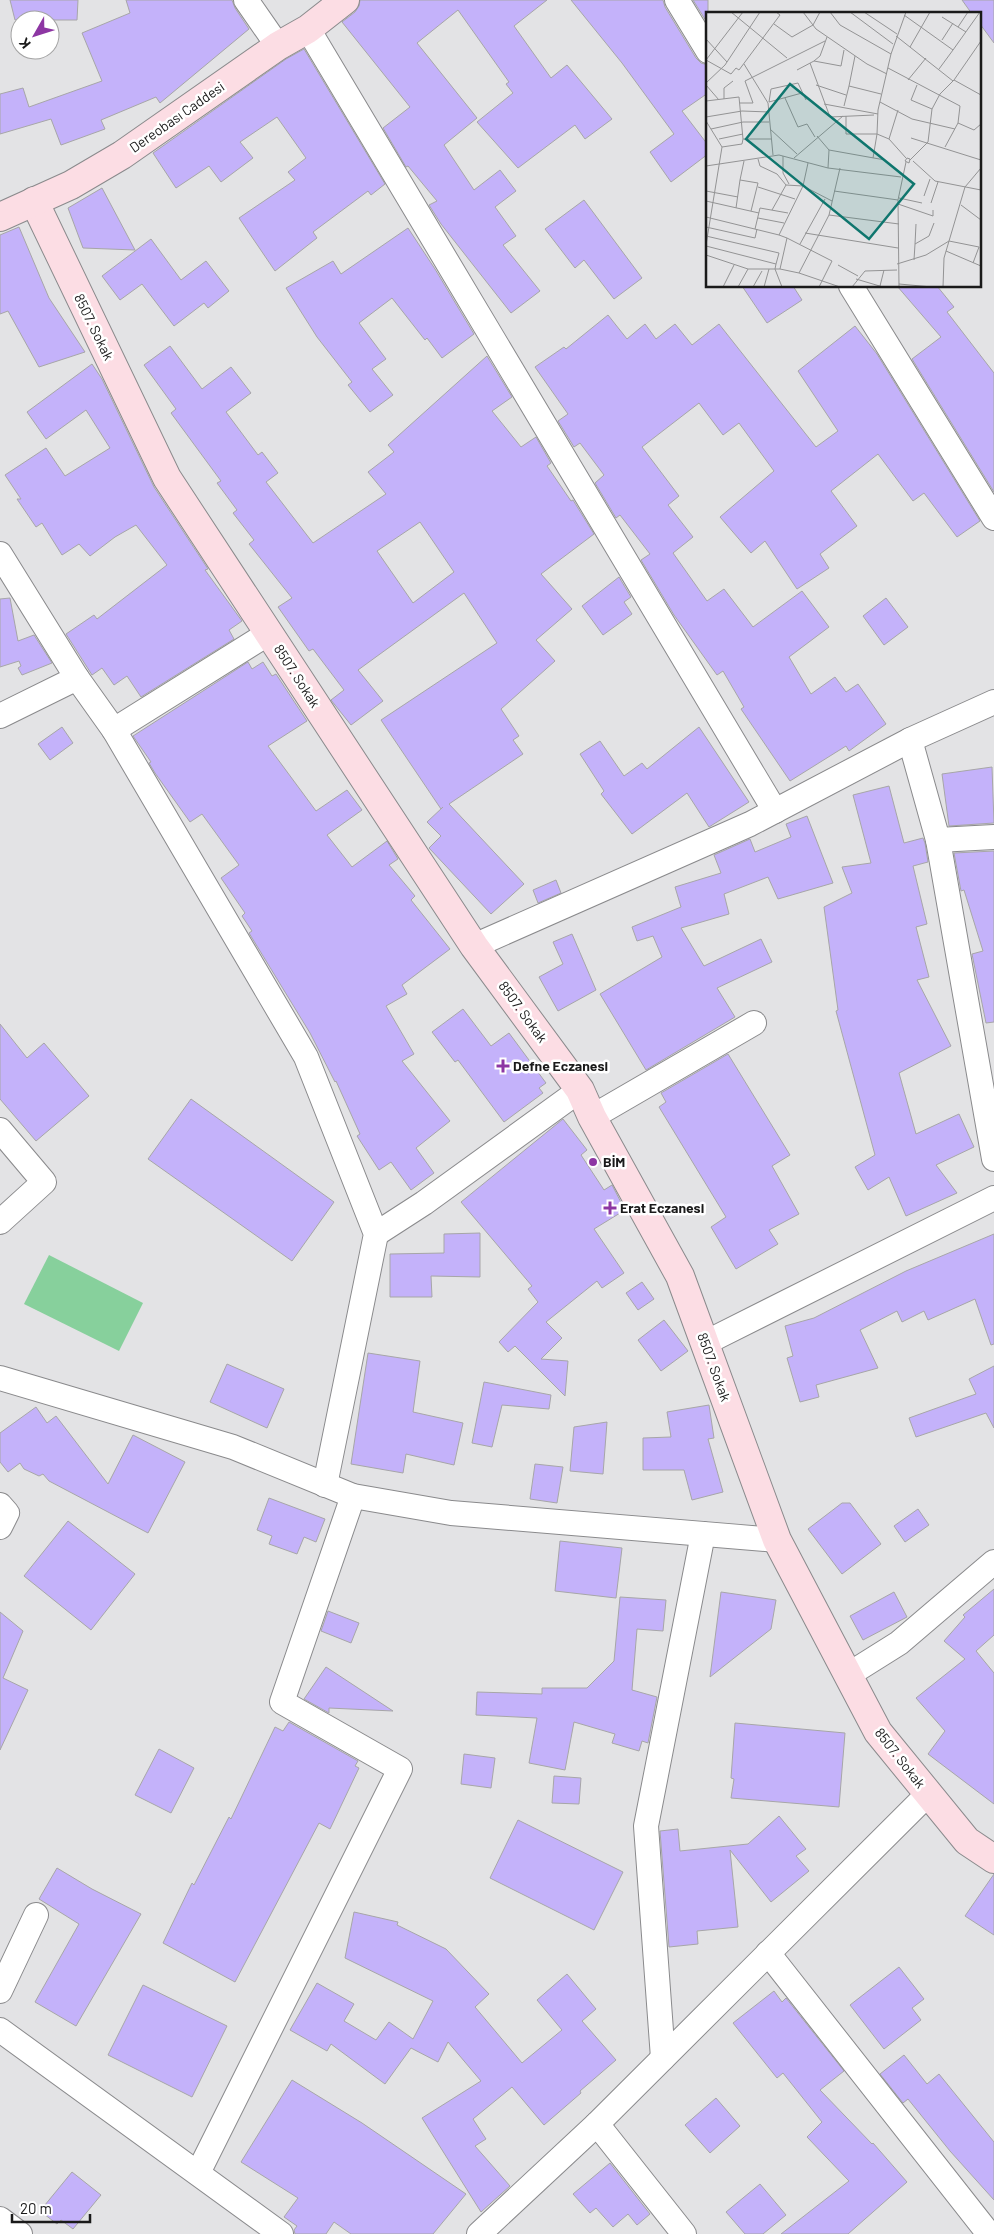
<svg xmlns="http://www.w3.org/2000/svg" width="994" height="2234" viewBox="0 0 994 2234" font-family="Barlow,sans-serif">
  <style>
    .green { fill: #87d09c }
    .building { fill: #c4b2fa; stroke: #a7a6a8; fill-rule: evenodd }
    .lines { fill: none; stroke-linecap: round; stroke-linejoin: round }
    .street-casing { stroke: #8a8a8c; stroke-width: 26 }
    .secondary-casing { stroke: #8a8a8c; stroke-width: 30 }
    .street { stroke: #fff; stroke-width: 24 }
    .secondary { stroke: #fcdde4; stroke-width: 28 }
    .poi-dot { fill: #8d36a3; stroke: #fff; stroke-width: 2 }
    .labels { text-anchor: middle; stroke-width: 5; stroke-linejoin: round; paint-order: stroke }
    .street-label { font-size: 14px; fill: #1a1a1a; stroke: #fff }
    .poi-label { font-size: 14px; font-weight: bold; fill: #1a1a1a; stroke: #fff; text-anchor: start }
    .inset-road { fill: none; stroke: #939394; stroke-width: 1 }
    .view { fill: #0f766e; fill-opacity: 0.15; stroke: #0f766e; stroke-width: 2.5 }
    .inset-edge { fill: none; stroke: #1a1a1a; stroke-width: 2.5 }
  </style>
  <rect width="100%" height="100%" fill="#e3e3e5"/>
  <!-- green -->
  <polygon class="green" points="49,1255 143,1303 119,1351 24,1304"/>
  <!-- building -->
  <g class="building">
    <polygon points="10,0 78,0 77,20 15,20"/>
    <polygon points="126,0 232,0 235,8 249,29 160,103 156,97 101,120 105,129 61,145 51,119 0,134 0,94 23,88 29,107 102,81 82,33 130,13"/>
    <polygon points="360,0 547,0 514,26 551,78 567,65 612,119 585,139 575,125 518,168 477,122 513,93 506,84 509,82 458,10 417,43 477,118 444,145 474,190 500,170 516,191 495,207 516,236 503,245 540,291 511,313 441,224 429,205 437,201 408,166 406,167 383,128 410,107 342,22 355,12 359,6"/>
    <polygon points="571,0 663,0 665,7 696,58 701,63 708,65 708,93 682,111 708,145 708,154 671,182 650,152 674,134 622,63"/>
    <polygon points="693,0 708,0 708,24"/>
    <polygon points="962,0 994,0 994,43 980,24 980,14 972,14"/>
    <polygon points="304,49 385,184 371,195 368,191 313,232 317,238 275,271 239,218 295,180 288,172 306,158 277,117 240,142 253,158 221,182 209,166 176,188 153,153 286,59"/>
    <polygon points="102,188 135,250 83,248 68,208"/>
    <polygon points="584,200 642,278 614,299 584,260 575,268 545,229"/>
    <polygon points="19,227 49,298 85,352 39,367 8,311 0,314 0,235"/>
    <polygon points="408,228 435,269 474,334 442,358 427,338 425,340 392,298 359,323 386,359 372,369 393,395 370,412 348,385 352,382 317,337 286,288 333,261 341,274"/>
    <polygon points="151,239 181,280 206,261 229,291 208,308 204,303 174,326 142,284 120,300 102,276"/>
    <polygon points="742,286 793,286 802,300 767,323"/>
    <polygon points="897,286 937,286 954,307 947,312 994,373 994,492 912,359 941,337"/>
    <polygon points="608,315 627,339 645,324 656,339 675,324 692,345 719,324 816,447 838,431 798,371 855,326 877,354 980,521 957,537 924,493 913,501 878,454 831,491 857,526 820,554 829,568 797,589 765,541 751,553 720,517 774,471 739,423 723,435 699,403 642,447 679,496 668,505 693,537 673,553 707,601 724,589 753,627 802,591 829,627 789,657 811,694 835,677 846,692 858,684 886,724 849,751 846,746 790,781 741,709 744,707 723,671 717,675 674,615 641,560 650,554 620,515 616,518 595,483 604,475 580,443 574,447 558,421 568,414 535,367 564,347 566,349"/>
    <path d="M170,346l32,43 29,-22 20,26 -25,19 32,43 4,-3 16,21 -12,9 47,61 73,-49 -18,-22 26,-20 -6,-7 99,-89 25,41 -20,14 29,36 15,-10 15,26 -4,3 24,35 2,-1 21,34 -53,40 31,35 -36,31 19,21 -54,48 18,27 -6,4 10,14 -74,50 75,80 -33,30 -62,-66 12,-12 -14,-14 16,-15 -2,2 -60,-89 116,-77 -33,-50 -106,77 25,31 -32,24 -20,-25 13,-10 -31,-41 -4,2 -31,-44 14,-9 -43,-54 5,-4 -21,-27 4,-3 -20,-27 4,-2 -50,-68 5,-4 -32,-44zM420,522l34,50 -41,31 -36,-52z"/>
    <polygon points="92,364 102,379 154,487 208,569 205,570 242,621 229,630 234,639 141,697 127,676 114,685 102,668 92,675 66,634 94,615 97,619 167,565 136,525 115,537 90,556 79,544 62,555 42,523 36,527 17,499 21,499 5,475 46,448 65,476 110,448 86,410 46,439 27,412"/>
    <polygon points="619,577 631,597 624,602 632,614 603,635 582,606"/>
    <polygon points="10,598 18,641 34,635 52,663 22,675 18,668 21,666 19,661 0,667 0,599"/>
    <polygon points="886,598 908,627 884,645 863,616"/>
    <polygon points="248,662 252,669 263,662 272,676 276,674 307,721 268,746 316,811 347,790 362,810 327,835 352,867 387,841 398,859 389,865 415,896 411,900 450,949 402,985 407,994 386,1006 414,1054 402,1061 450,1121 416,1148 434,1173 411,1190 391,1162 379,1170 357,1136 360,1134 336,1081 335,1082 310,1033 249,933 252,931 242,916 245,913 221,878 239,865 202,814 190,822 155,773 149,763 151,762 133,736"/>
    <polygon points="62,727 73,743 50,760 38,744"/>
    <polygon points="699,727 749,802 709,827 687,793 632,834 601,794 604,791 580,754 600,741 624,776 642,763 647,769"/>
    <polygon points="992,767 994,823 949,826 942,774"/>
    <polygon points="889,786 904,843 923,838 925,843 928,862 913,866 927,924 916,927 929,977 917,980 951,1046 899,1073 916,1134 959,1114 974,1147 936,1165 957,1193 906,1216 889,1177 868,1190 855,1167 875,1155 836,1011 838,1010 824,907 852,893 842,867 871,863 853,795"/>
    <polygon points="807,816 833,883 778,899 768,877 724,894 729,914 681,928 704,966 761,939 772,962 717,988 735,1017 646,1070 600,994 662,957 653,936 637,941 632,927 681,907 675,887 721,873 714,855 750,839 755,852 791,837 786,824"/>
    <polygon points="994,851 994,1022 986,1023 972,954 983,951 964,890 961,891 954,853"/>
    <polygon points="556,880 561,893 538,903 533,890"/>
    <polygon points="572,934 596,990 558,1011 539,977 563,964 553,942"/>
    <polygon points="463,1009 491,1046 509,1033 546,1083 539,1088 543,1093 504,1122 458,1060 455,1062 432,1032"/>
    <polygon points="0,1024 27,1058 44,1043 89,1096 36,1141 0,1099"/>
    <polygon points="728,1054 790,1155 772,1166 799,1214 769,1230 778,1244 736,1269 711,1227 726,1217 659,1107 666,1102 661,1093"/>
    <polygon points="191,1099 334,1202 292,1261 148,1159"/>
    <polygon points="563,1119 587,1150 581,1155 604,1190 612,1185 625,1210 594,1229 624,1273 602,1288 597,1281 546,1322 562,1338 541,1359 568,1361 565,1396 515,1346 508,1352 499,1342 538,1302 528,1289 532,1286 461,1202"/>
    <polygon points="480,1233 480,1277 431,1276 432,1297 390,1297 390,1254 444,1253 444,1234"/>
    <polygon points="994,1234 994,1344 991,1345 975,1299 928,1320 924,1311 902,1322 897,1311 860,1330 878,1368 816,1385 819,1397 800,1402 787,1358 793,1356 785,1326 814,1318 906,1271"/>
    <polygon points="642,1282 654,1299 638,1310 626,1293"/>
    <polygon points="664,1320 688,1351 661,1371 638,1340"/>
    <polygon points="368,1353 420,1361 413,1412 463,1423 454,1465 406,1454 403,1473 351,1464"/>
    <polygon points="227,1364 284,1389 267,1428 210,1402"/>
    <polygon points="994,1366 994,1428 986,1413 916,1437 909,1418 976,1394 969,1379"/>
    <polygon points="484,1382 551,1395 549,1409 502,1405 492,1447 472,1443"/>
    <polygon points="709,1405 714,1438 708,1439 723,1492 692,1500 684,1470 643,1470 643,1438 671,1437 667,1412"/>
    <polygon points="36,1407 47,1423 56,1416 108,1484 133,1435 185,1462 148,1533 49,1481 43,1474 39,1476 24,1469 20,1463 8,1472 0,1462 0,1433"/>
    <polygon points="607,1422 603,1474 570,1471 574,1427"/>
    <polygon points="535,1464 563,1467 557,1503 530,1499"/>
    <polygon points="269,1498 325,1519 316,1542 304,1537 297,1554 269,1544 272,1536 257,1530"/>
    <polygon points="842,1503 850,1503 881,1544 842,1574 808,1529"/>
    <polygon points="918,1509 929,1525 905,1542 894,1526"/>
    <polygon points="68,1521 135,1574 91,1630 24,1576"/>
    <polygon points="560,1541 622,1548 616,1598 555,1591"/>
    <polygon points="994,1589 994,1635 976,1651 994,1673 994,1804 928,1754 945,1731 916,1698 965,1659 944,1641 965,1617 963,1615"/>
    <polygon points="721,1592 776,1600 771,1629 710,1677"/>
    <polygon points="894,1592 907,1617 863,1640 850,1616"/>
    <polygon points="620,1597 666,1600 663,1631 637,1629 632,1690 657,1697 648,1743 642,1741 639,1751 612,1743 615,1734 574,1722 565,1770 529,1763 537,1718 476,1715 477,1692 542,1694 542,1688 587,1688 614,1661"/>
    <polygon points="328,1611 359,1623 351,1643 321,1631"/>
    <polygon points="0,1612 23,1631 3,1678 28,1690 0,1750"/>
    <polygon points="326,1667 393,1711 329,1708 329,1713 304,1699"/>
    <polygon points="289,1722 358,1761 355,1766 359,1768 330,1829 319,1823 235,1982 163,1943 192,1883 194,1885 229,1817 231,1819 275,1727 283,1731"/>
    <polygon points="735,1723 845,1733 839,1807 731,1798 734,1779 731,1778"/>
    <polygon points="159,1749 194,1768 171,1813 135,1795"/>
    <polygon points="464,1754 495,1758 491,1788 461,1784"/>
    <polygon points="554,1776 581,1778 579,1804 552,1803"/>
    <polygon points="779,1816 806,1849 796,1856 809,1871 771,1902 730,1850 738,1927 697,1931 698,1944 669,1947 660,1831 678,1829 680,1851 748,1844"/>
    <polygon points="518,1820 623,1872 594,1930 490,1878"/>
    <polygon points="57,1868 92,1889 141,1914 76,2026 35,2002 79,1924 39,1899"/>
    <polygon points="994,1874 994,1935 965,1916"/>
    <polygon points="354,1912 398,1922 397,1925 446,1949 489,1994 475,2007 522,2063 562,2030 537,2000 567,1974 596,2009 582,2021 616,2060 580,2091 581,2093 544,2125 512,2087 473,2119 486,2139 475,2146 510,2186 481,2212 422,2118 481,2081 448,2042 438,2062 411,2048 385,2084 331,2044 327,2051 290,2030 317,1983 354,2004 344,2021 376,2040 389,2022 413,2039 433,2001 345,1958"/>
    <polygon points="899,1967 924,1999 912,2008 921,2020 884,2049 850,2005"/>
    <polygon points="143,1985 227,2026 192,2097 108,2055"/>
    <polygon points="774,1991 782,2002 786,1998 844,2071 820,2090 872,2144 873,2143 907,2182 848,2234 781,2234 849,2181 807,2137 822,2122 783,2073 777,2078 733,2023"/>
    <polygon points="904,2055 927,2084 939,2074 994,2142 994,2200 950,2151 908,2099 903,2103 880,2074"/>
    <polygon points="292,2080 362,2123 466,2194 433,2234 351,2234 334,2222 326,2234 295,2234 294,2230 297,2226 284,2217 298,2198 241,2162"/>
    <polygon points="716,2098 740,2126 710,2153 685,2125"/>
    <polygon points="610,2163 650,2214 637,2225 628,2214 613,2227 596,2208 590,2213 573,2194"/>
    <polygon points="72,2172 101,2195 73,2229 61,2220 57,2224 40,2211"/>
    <polygon points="760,2184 786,2215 763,2234 745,2234 726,2212"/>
  </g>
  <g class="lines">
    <defs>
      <g id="street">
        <polyline points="246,0 278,46"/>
        <polyline points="677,0 708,51"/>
        <polyline points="308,29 775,811"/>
        <polyline points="851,286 994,518"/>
        <polyline points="0,554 77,678 114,730 306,1057 376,1234 325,1485"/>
        <polyline points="0,716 77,678"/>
        <polyline points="114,730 269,633"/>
        <polyline points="910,740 938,840 994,1159"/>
        <polyline points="938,840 994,837"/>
        <polyline points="474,946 750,824 910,740 994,702"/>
        <polyline points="592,1117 754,1023"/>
        <polyline points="0,1130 44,1182 0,1222"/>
        <polyline points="376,1234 424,1203 580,1090"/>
        <polyline points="705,1343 994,1198"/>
        <polyline points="0,1378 233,1447 353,1496 451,1513 777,1540"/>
        <polyline points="0,1505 7,1513 0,1527"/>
        <polyline points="848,1675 899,1643 994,1562"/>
        <polyline points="768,1953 989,2234"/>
        <polyline points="0,1991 36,1915"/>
        <polyline points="0,2030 281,2234"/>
        <polyline points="663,2058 646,1826 703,1534"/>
        <polyline points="597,2124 684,2234"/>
        <polyline points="198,2173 400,1769 282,1702 353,1496"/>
        <polyline points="0,2219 20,2234"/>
        <polyline points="479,2234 597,2124 928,1794"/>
      </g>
      <g id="secondary">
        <polyline points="34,201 167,478 474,946 580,1090 592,1117 680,1276 777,1540 878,1732 967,1841 994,1859"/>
        <polyline points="0,217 71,185 122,155 278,46 308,29 345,0"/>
      </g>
    </defs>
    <!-- street casing -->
    <use href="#street" class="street-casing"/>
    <!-- secondary casing -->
    <use href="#secondary" class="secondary-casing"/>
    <!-- street -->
    <use href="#street" class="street"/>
    <!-- secondary -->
    <use href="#secondary" class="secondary"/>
  </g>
  <!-- markers -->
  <g class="poi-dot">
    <path d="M500.5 1058.5h5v5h5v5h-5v5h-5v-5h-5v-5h5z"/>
    <circle cx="593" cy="1162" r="5"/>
    <path d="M607.5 1200.5h5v5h5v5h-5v5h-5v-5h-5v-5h5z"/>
  </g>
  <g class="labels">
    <!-- street labels -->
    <g class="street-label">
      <text transform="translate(177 117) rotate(-35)" y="5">Dereobası Caddesi</text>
      <text transform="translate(94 327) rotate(64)" y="5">8507. Sokak</text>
      <text transform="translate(297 676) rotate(57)" y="5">8507. Sokak</text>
      <text transform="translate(523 1012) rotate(54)" y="5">8507. Sokak</text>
      <text transform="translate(714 1367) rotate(70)" y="5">8507. Sokak</text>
      <text transform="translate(900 1758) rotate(52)" y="5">8507. Sokak</text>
    </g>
    <!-- poi labels -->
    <g class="poi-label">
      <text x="513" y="1071">Defne Eczanesi</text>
      <text x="603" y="1167">BİM</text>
      <text x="620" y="1213">Erat Eczanesi</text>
    </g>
  </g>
  <!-- overview -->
  <g transform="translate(706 12)">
    <rect width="275" height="275" fill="#e3e3e5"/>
    <path class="inset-road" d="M25,0l56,46M97,0l13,17 51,35 20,10M124,0l10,13 51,29M144,0l43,32M158,0l33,22M200,0l-15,42 -13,56 -1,24 12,5 17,19M198,3l49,35 27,-38M236,5l24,15M68,12l18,13 21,-12 7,-13M252,15l10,-15M190,24l57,45M0,27l21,23M236,28l11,-17M204,35l20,-35M149,44l-6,30 32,8M0,48l25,14 5,-6 3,2 41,-55 -4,-3M0,48l37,-48M108,49l6,-5 7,-19M104,51l20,54 44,-2M38,52l24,39 5,52M182,56l72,38 -2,17 -13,24M233,57l14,-19M91,58l17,-9 27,5 3,-16M202,68l18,-22M248,68l27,15M0,71l19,-18 35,-53M0,73l13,15M110,73l30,10M211,73l-6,15 21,9M79,86l13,29 9,-3 8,13M18,87v-11l9,-7M0,89l33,-4 4,42h28M63,90l2,-13 27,-6 8,17M63,90l33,-9M174,90l32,17 43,10M34,91h13l-8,-22 80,-40M118,92l54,10M138,94l5,-20M140,104v18h31l-4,24M0,105l36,-6 27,1M0,109l16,26 -16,98M252,111l16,7 7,-6M5,117l32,-7h26M64,117l27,25M111,124l12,14 56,10M205,126l70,22M13,127l24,-5M183,127l9,-29M16,135l20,-3 1,-5M77,144v17l6,11M88,146l49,-42M201,146l3,1 -1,4 -4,-2zM52,147l2,7 17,8 9,11M204,148l18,-18 4,-33 8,-15 14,-14 27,-39M38,149l-4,19 18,3 -7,28M207,149l22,20 46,9M0,154l73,-11 49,13 73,9M122,156l1,-18M80,173l17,1 29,15M52,175l37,12M0,179l32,6M128,179l64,9M218,184l6,-17M193,186l23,5M0,189l53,12M225,191l7,-21M192,192l35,12v-6M255,193l20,15M30,196l4,-28M66,198l14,-25M123,203l70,9M0,205l73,18 24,-49 5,-23M52,206l26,5M0,215l49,11 2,-9M49,217l5,-21 28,5M99,221l93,15M73,223l8,3 -7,31M0,224l73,17 -3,11M81,226l45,23 -13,26M94,232l25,-45M209,232l1,-20M0,234l70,18 -1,5 7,18M240,239l35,15M0,243l42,14h32l19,4 41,14M208,248l1,-16 14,-8 5,-13M191,252l29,-9 23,-14 30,6 -6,16M132,253l20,11M93,261l30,-58 11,-47M150,267l27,8M193,272l33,3M174,274l4,-16M17,275l11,-22M32,275l10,-18M47,275l9,-16M58,275l5,-18M146,275l13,-16 32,-1M193,275l-1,-87 8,-38M237,275l1,-29 21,-71 16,-19"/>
    <path class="view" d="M84,72l124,100 -45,55 -123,-100z"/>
    <rect width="275" height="275" class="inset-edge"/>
  </g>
  <!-- north arrow -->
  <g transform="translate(35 35) rotate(231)"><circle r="24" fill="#ffffff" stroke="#a3a3a3"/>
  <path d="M0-4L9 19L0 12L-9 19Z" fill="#8d36a3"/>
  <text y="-8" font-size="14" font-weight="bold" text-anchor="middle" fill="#1a1a1a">K</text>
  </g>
  <!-- scale -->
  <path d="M12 2214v8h78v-8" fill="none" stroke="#1a1a1a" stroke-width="2.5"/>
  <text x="20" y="2214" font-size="15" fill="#1a1a1a" stroke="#ffffff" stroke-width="4" paint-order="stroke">20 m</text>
</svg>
